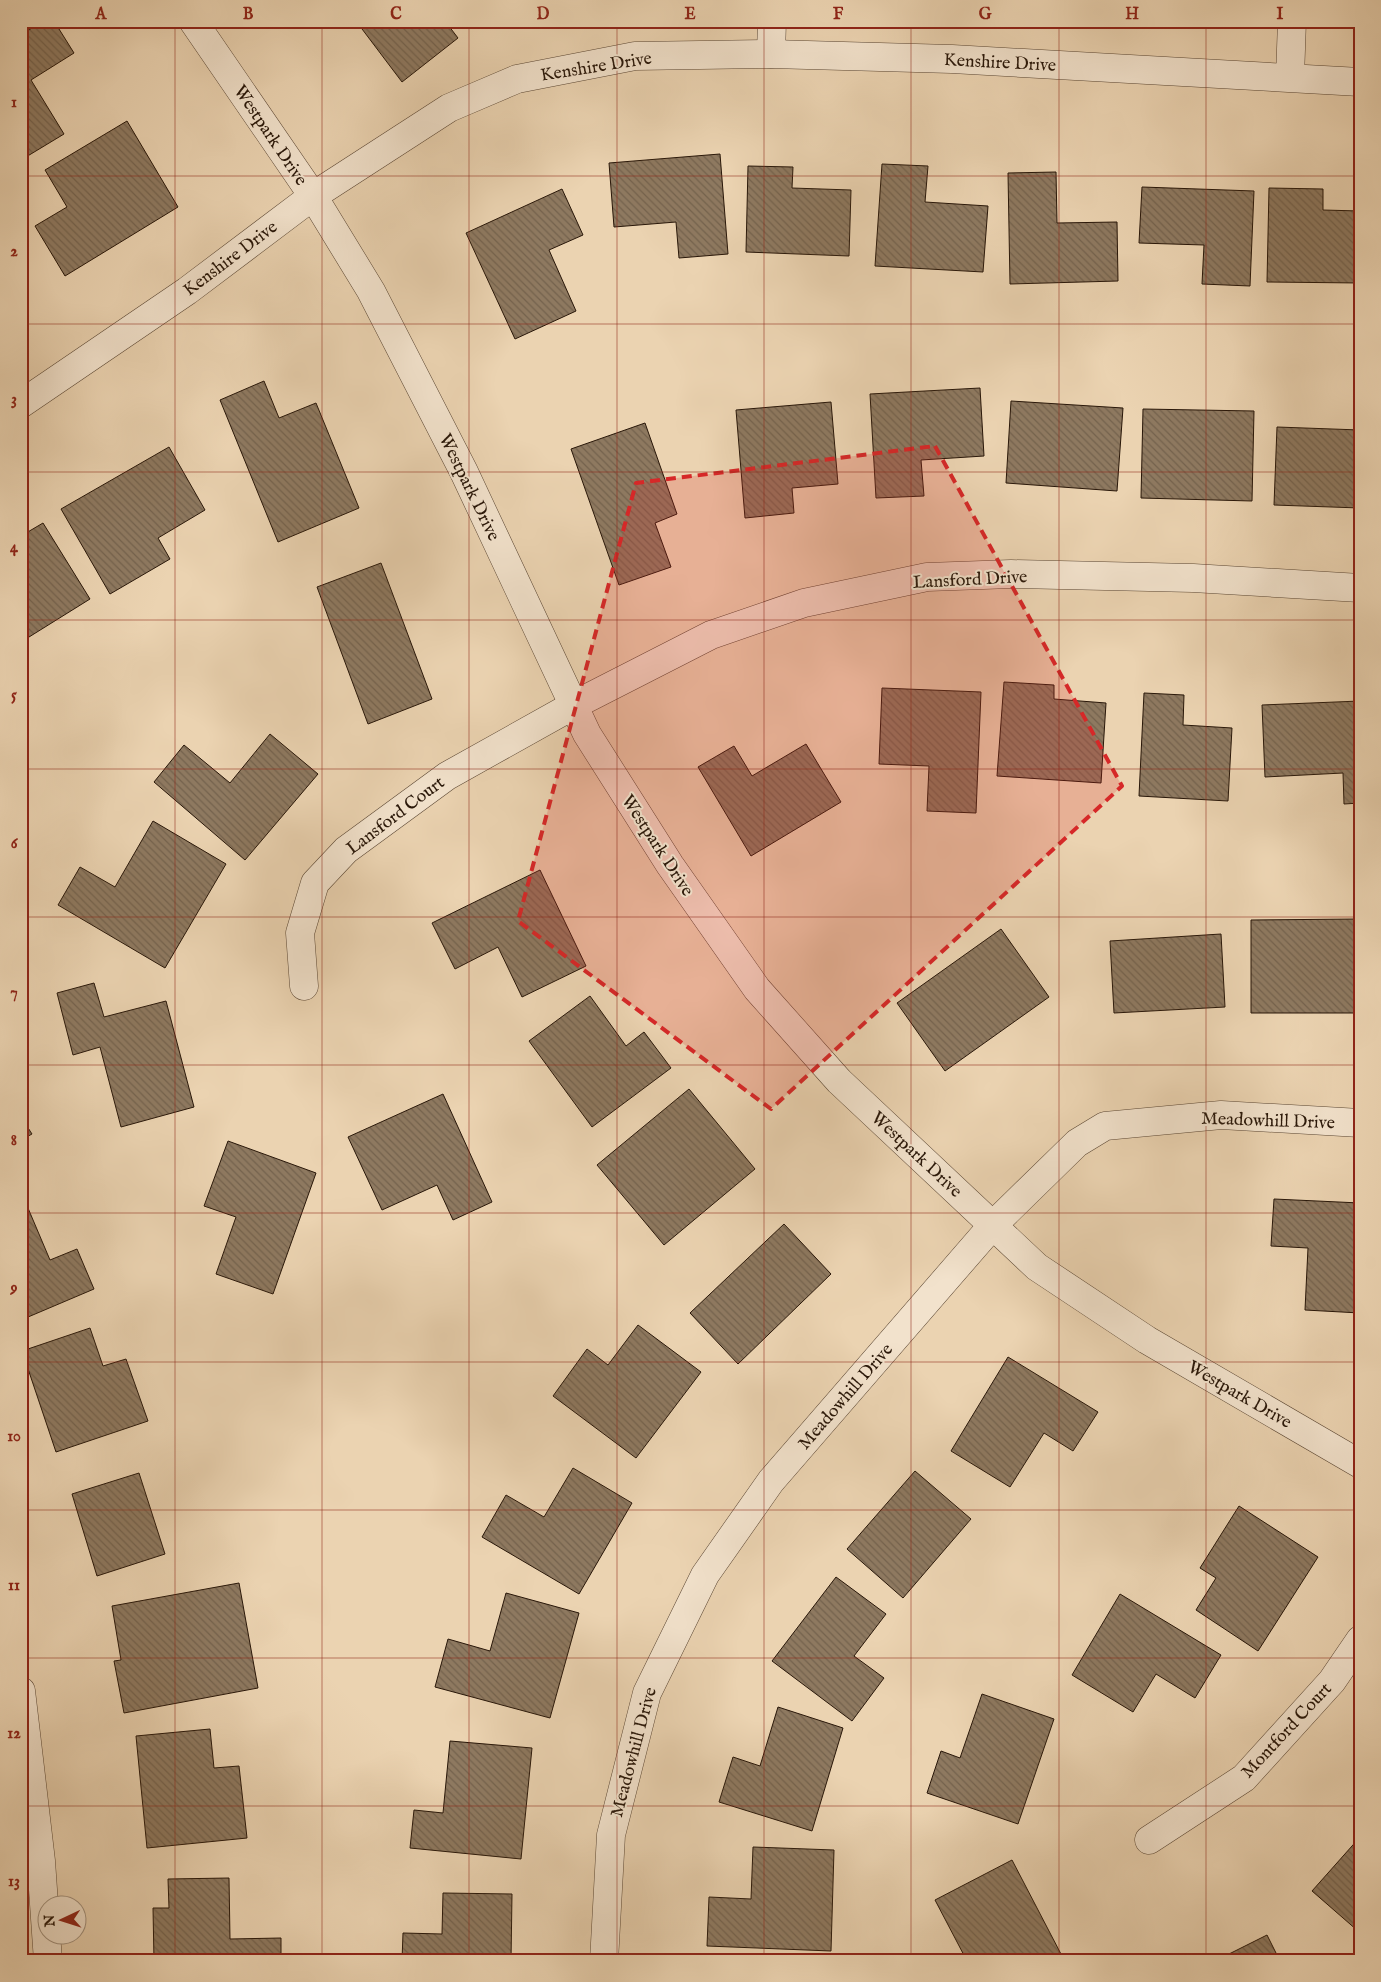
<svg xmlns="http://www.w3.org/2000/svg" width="1381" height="1982" viewBox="0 0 1381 1982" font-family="'IM FELL English',serif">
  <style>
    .building { fill: url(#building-back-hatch); stroke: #291709 }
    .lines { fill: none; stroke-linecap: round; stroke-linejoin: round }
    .minor-casing { stroke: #5a4633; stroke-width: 29 }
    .minor { stroke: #f2e2cc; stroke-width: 28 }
    .marked { fill: #d62828; fill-opacity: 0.2; stroke: #d62828; stroke-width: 4; stroke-dasharray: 10 6; stroke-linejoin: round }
    .grid { fill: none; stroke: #8f2418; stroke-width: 1; stroke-opacity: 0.55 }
    .labels { text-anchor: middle; stroke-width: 4; stroke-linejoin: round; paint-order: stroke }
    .street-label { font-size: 18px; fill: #291709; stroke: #f2e2cc }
    .neatline { fill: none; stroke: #8f2418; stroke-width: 2 }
    .grid-label { font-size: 16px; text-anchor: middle; font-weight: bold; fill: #8f2418 }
  </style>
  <defs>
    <pattern id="building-back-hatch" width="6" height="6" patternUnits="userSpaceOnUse" patternTransform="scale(1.25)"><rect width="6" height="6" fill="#8e7960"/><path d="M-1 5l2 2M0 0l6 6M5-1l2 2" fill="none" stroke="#74624d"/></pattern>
  </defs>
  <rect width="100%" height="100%" fill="#ebd3b1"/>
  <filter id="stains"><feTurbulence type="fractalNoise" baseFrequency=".004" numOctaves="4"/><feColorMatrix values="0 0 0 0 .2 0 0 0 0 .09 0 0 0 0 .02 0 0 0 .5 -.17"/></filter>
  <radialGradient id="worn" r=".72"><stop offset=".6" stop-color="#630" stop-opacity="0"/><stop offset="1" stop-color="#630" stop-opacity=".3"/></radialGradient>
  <!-- building -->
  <g class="building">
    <polygon points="43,21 54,21 74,53 31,80 64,134 21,160 21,35"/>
    <polygon points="356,21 445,21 458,38 402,82"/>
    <polygon points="127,121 178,207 65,276 35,226 67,207 45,170"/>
    <polygon points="720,154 728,254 679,258 676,222 614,227 609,163"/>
    <polygon points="882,164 928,166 925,202 988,206 983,272 875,266"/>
    <polygon points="748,166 793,167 792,188 851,190 849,256 746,252"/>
    <polygon points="1056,172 1057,223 1117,222 1118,281 1010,284 1008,173"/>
    <polygon points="1142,187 1254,191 1250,286 1202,284 1204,245 1139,243"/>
    <polygon points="1269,188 1323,189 1323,210 1360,211 1360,283 1267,282"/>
    <polygon points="562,189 583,235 549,250 576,311 515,339 466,233"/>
    <polygon points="264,381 279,418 316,403 359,508 278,542 220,400"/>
    <polygon points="980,388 984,456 921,460 924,496 876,498 870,394"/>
    <polygon points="1011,401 1123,408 1117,491 1006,483"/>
    <polygon points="831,402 838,484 792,488 794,513 745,518 736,410"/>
    <polygon points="1143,409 1254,411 1252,501 1141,498"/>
    <polygon points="645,423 677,514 655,523 671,567 619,585 571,449"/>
    <polygon points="1277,427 1360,430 1360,508 1274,505"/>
    <polygon points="169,447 205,510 158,538 170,559 110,594 61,509"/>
    <polygon points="43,523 90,599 21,642 21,536"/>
    <polygon points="381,563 432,699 368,724 317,587"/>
    <polygon points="1004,682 1054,685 1054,699 1106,703 1101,783 997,776"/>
    <polygon points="882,688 981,692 976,813 927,811 929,766 879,764"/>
    <polygon points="1144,693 1184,695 1183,725 1232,728 1228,801 1139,796"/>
    <polygon points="1360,701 1360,803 1344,804 1343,773 1265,777 1262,705"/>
    <polygon points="270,734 318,774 245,860 154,782 184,745 230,783"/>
    <polygon points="806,744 841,802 751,856 698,767 734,746 752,776"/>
    <polygon points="153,821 226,864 165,968 58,905 80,867 115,887"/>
    <polygon points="540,870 586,966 522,997 498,947 455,969 432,923"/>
    <polygon points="1359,919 1359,1013 1251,1013 1251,920"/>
    <polygon points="1001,929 1049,997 945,1071 897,1003"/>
    <polygon points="1221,934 1225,1007 1114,1013 1110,941"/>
    <polygon points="94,983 104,1017 166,1001 194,1107 121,1127 100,1047 73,1055 57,993"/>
    <polygon points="590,996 626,1046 644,1032 671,1068 592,1127 529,1041"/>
    <polygon points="689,1089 755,1169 664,1245 597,1165"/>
    <polygon points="443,1094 492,1202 453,1220 437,1185 382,1210 348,1137"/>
    <polygon points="21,1117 32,1134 21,1140"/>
    <polygon points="228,1141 316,1173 273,1294 216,1274 236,1217 204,1206"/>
    <polygon points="1274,1199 1360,1203 1360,1313 1305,1310 1308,1248 1271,1246"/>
    <polygon points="25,1201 50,1260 77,1249 94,1289 21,1320 21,1202"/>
    <polygon points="784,1224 831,1274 738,1364 690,1313"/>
    <polygon points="638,1325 701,1372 636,1458 553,1396 587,1349 608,1365"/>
    <polygon points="90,1328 103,1366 126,1359 148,1421 56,1452 22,1351"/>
    <polygon points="1008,1357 1098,1412 1073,1451 1044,1433 1010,1487 951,1451"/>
    <polygon points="573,1468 632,1503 579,1594 482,1537 506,1495 544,1517"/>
    <polygon points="915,1471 971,1519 903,1598 847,1549"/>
    <polygon points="139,1473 165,1554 97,1576 72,1494"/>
    <polygon points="1239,1506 1318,1557 1258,1651 1196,1610 1216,1578 1200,1568"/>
    <polygon points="836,1577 886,1614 854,1656 884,1678 852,1721 772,1661"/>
    <polygon points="239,1583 258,1688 124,1713 114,1661 121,1660 112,1606"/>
    <polygon points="506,1593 579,1613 550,1718 435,1687 448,1639 490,1651"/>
    <polygon points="1120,1594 1221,1655 1195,1698 1156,1674 1133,1712 1072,1675"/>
    <polygon points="982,1694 1054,1719 1018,1824 927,1793 941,1751 960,1758"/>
    <polygon points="778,1707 843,1728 812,1831 719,1802 733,1757 760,1766"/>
    <polygon points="210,1729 214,1768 239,1766 247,1838 147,1848 136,1736"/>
    <polygon points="450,1741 532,1748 521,1859 410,1848 414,1810 443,1813"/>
    <polygon points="1360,1837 1360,1929 1358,1931 1312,1891"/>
    <polygon points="753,1847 834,1850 831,1951 707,1946 709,1897 751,1899"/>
    <polygon points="1012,1860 1062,1956 1053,1961 967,1961 935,1900"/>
    <polygon points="229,1878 230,1939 281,1938 281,1961 154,1961 153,1908 169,1908 168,1879"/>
    <polygon points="443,1893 512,1894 511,1961 402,1961 403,1933 442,1934"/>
    <polygon points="1267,1935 1280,1961 1215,1961"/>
  </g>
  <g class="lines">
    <defs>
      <g id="minor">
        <polyline points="193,21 313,196 371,291 464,472 587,734 670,865 757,989 839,1081 1037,1267 1147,1340 1360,1464"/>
        <polyline points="771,54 772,21"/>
        <polyline points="1290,77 1292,21"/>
        <polyline points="21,404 187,291 313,196 449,108 517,79 635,56 771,54 952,59 1360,82"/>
        <polyline points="304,986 300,933 315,883 346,850 447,776 574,705 711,635 804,603 927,577 1011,574 1193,578 1360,588"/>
        <polyline points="21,1691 41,1861 48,1961"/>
        <polyline points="1149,1840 1244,1778 1332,1681 1360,1640"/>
        <polyline points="604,1961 611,1835 647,1693 705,1575 771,1481 992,1226 1077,1143 1105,1126 1221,1115 1360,1123"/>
      </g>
    </defs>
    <!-- minor casing -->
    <use href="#minor" class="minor-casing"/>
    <!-- minor -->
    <use href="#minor" class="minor"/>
  </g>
  <!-- marked area -->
  <path class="marked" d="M935,446l187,340 -351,323 -253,-188 118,-438z"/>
  <!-- grid -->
  <path class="grid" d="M175,21v1940M322,21v1940M469,21v1940M617,21v1940M764,21v1940M911,21v1940M1059,21v1940M1206,21v1940M21,176h1339M21,324h1339M21,472h1339M21,620h1339M21,769h1339M21,917h1339M21,1065h1339M21,1213h1339M21,1362h1339M21,1510h1339M21,1658h1339M21,1806h1339"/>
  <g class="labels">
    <!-- street labels -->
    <g class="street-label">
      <text transform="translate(1000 62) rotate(3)" y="6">Kenshire Drive</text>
      <text transform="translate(596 66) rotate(-9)" y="6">Kenshire Drive</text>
      <text transform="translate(271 135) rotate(56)" y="6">Westpark Drive</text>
      <text transform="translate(230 258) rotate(-37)" y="6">Kenshire Drive</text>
      <text transform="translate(470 487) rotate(64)" y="6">Westpark Drive</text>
      <text transform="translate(970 579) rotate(-3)" y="6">Lansford Drive</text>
      <text transform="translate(395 815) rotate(-37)" y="6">Lansford Court</text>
      <text transform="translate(658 845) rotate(57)" y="6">Westpark Drive</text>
      <text transform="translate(1268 1120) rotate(2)" y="6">Meadowhill Drive</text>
      <text transform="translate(917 1154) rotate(43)" y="6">Westpark Drive</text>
      <text transform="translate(1240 1394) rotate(30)" y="6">Westpark Drive</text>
      <text transform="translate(845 1396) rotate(-49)" y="6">Meadowhill Drive</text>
      <text transform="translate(1286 1730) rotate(-47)" y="6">Montford Court</text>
      <text transform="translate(633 1752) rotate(-75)" y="6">Meadowhill Drive</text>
    </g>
  </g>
  <!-- margin -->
  <rect width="1381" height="1982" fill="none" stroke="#ebd3b1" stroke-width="55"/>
  <!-- north arrow -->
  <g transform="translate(62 1920) rotate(266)"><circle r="24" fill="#f2e2cc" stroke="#a2917e"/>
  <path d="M0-4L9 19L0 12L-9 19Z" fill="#8f2418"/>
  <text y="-8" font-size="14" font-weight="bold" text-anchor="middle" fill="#291709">N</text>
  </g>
  <rect x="28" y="28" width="1326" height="1926" class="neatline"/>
  <g class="grid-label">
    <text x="101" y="19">A</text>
    <text x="248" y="19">B</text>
    <text x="396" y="19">C</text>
    <text x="543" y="19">D</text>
    <text x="690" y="19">E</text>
    <text x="838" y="19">F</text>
    <text x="985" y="19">G</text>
    <text x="1132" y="19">H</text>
    <text x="1280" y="19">I</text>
    <text x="14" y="107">1</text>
    <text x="14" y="256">2</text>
    <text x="14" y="404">3</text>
    <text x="14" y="552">4</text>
    <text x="14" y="700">5</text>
    <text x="14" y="848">6</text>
    <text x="14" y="997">7</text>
    <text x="14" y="1145">8</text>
    <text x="14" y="1293">9</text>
    <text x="14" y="1441">10</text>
    <text x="14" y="1590">11</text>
    <text x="14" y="1738">12</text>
    <text x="14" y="1886">13</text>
  </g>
  <rect width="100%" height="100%" filter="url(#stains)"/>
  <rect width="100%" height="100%" fill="url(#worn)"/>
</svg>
